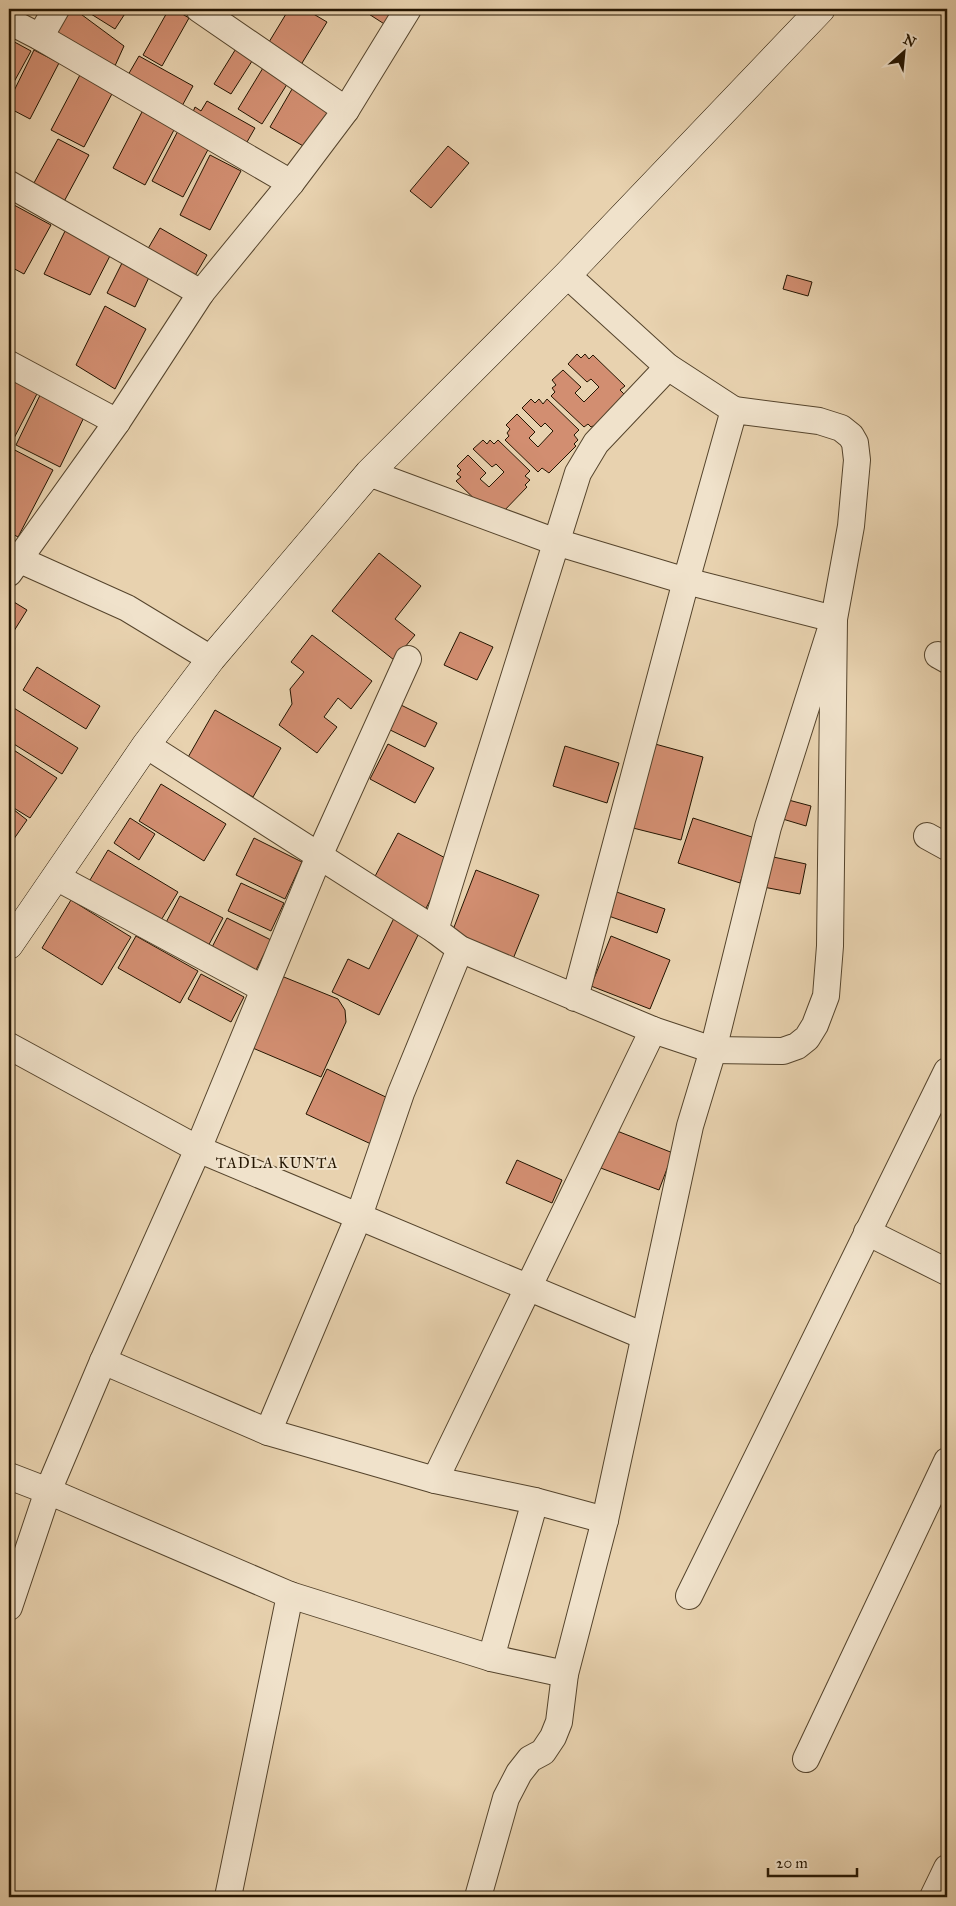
<svg xmlns="http://www.w3.org/2000/svg" width="956" height="1906" viewBox="0 0 956 1906" font-family="'IM FELL Great Primer',serif">
  <style>
    .building { fill: #d28e71; stroke: #241501 }
    .lines { fill: none; stroke-linecap: round; stroke-linejoin: round }
    .minor-casing { stroke: #55442c; stroke-width: 28 }
    .secondary-casing { stroke: #241501; stroke-width: 29 }
    .minor { stroke: #f0e2cb; stroke-width: 26 }
    .secondary { stroke: #f0e2cb; stroke-width: 28 }
    .labels { text-anchor: middle; stroke-width: 4; stroke-linejoin: round; paint-order: stroke }
    .neighbourhood-label { font-size: 15px; letter-spacing: 1px; fill: #241501; stroke: #f0e2cb }
  </style>
  <rect width="100%" height="100%" fill="#e8d2af"/>
  <filter id="stains"><feTurbulence type="fractalNoise" baseFrequency=".004" numOctaves="4"/><feColorMatrix values="0 0 0 0 .2 0 0 0 0 .09 0 0 0 0 .02 0 0 0 .5 -.17"/></filter>
  <radialGradient id="worn" r=".72"><stop offset=".6" stop-color="#630" stop-opacity="0"/><stop offset="1" stop-color="#630" stop-opacity=".3"/></radialGradient>
  <!-- building -->
  <g class="building">
    <polygon points="65,9 74,9 124,46 114,68 52,36"/>
    <polygon points="83,9 128,9 115,29"/>
    <polygon points="169,9 174,9 189,18 162,66 143,55"/>
    <polygon points="289,9 305,9 327,22 299,68 266,47"/>
    <polygon points="361,9 401,9 389,27"/>
    <polygon points="9,39 31,51 9,91"/>
    <polygon points="237,47 254,58 231,94 214,84"/>
    <polygon points="34,50 59,63 30,119 9,108 9,101"/>
    <polygon points="139,56 193,86 182,106 128,75"/>
    <polygon points="266,63 291,78 262,124 238,109"/>
    <polygon points="81,73 114,90 84,147 51,130"/>
    <polygon points="295,84 333,107 305,147 270,127"/>
    <polygon points="207,101 255,128 243,149 193,112 195,107 201,111"/>
    <polygon points="143,110 175,128 145,185 113,168"/>
    <polygon points="181,125 212,142 183,197 152,181"/>
    <polygon points="58,139 89,155 60,209 29,192"/>
    <polygon points="448,146 469,163 431,208 410,191"/>
    <polygon points="210,155 241,171 210,230 180,215"/>
    <polygon points="14,205 51,225 24,274 9,266 9,216"/>
    <polygon points="68,225 113,250 90,295 44,274"/>
    <polygon points="160,228 207,255 193,279 146,252"/>
    <polygon points="125,257 151,273 135,307 107,293"/>
    <polygon points="787,275 812,282 808,296 783,289"/>
    <polygon points="105,306 146,329 115,389 76,365"/>
    <polygon points="577,354 581,358 585,354 589,359 593,355 625,386 620,390 625,395 596,428 593,426 591,427 588,424 584,427 551,396 555,392 552,388 556,385 552,380 563,370 581,387 575,393 584,402 599,387 591,379 587,382 568,364"/>
    <polygon points="9,372 40,388 11,444 9,443"/>
    <polygon points="43,389 87,411 60,467 16,445"/>
    <polygon points="531,399 535,403 539,399 543,404 547,399 579,430 574,435 578,440 574,444 576,446 549,473 542,468 538,472 505,440 509,436 507,433 510,429 506,425 517,414 535,432 529,438 538,447 553,431 545,423 541,427 522,408"/>
    <polygon points="483,440 487,444 490,440 494,444 498,440 530,471 525,476 530,480 525,485 527,487 501,514 489,513 456,481 461,477 457,474 461,470 457,466 468,455 486,473 480,479 489,487 504,472 496,464 492,467 473,449"/>
    <polygon points="9,447 53,470 18,537 9,532"/>
    <polygon points="379,553 421,586 395,619 415,635 394,660 332,611"/>
    <polygon points="9,599 27,610 9,639"/>
    <polygon points="460,632 493,647 477,680 444,665"/>
    <polygon points="312,635 372,681 351,709 338,698 324,717 337,727 317,753 279,725 292,704 290,689 304,672 291,662"/>
    <polygon points="37,667 100,706 86,729 23,690"/>
    <polygon points="395,702 437,723 425,747 382,726"/>
    <polygon points="9,705 78,748 62,774 9,741"/>
    <polygon points="215,710 281,748 253,797 187,759"/>
    <polygon points="388,744 434,768 415,803 370,779"/>
    <polygon points="655,744 703,757 681,840 633,828"/>
    <polygon points="565,746 619,763 607,803 553,786"/>
    <polygon points="9,747 57,778 30,818 9,805"/>
    <polygon points="161,784 226,824 204,861 139,821"/>
    <polygon points="781,798 811,806 806,826 776,817"/>
    <polygon points="9,806 27,820 9,846"/>
    <polygon points="130,818 155,834 139,860 114,843"/>
    <polygon points="693,818 755,838 740,883 678,863"/>
    <polygon points="398,833 451,861 425,910 372,882"/>
    <polygon points="254,838 302,862 285,899 236,875"/>
    <polygon points="108,850 178,892 157,927 87,885"/>
    <polygon points="764,855 806,864 800,894 758,886"/>
    <polygon points="476,870 539,895 513,959 451,935"/>
    <polygon points="241,883 284,903 271,931 228,911"/>
    <polygon points="611,890 665,909 657,933 603,914"/>
    <polygon points="180,896 223,918 205,952 162,930"/>
    <polygon points="71,900 131,937 102,985 42,948"/>
    <polygon points="227,918 271,940 252,978 208,955"/>
    <polygon points="394,918 420,931 379,1015 332,992 348,959 369,969"/>
    <polygon points="136,936 198,971 180,1003 118,968"/>
    <polygon points="611,936 670,960 650,1009 591,986"/>
    <polygon points="201,974 244,997 231,1022 188,999"/>
    <polygon points="279,975 338,999 345,1010 346,1022 321,1077 248,1046"/>
    <polygon points="327,1069 392,1100 371,1144 306,1114"/>
    <polygon points="612,1129 673,1153 659,1190 598,1167"/>
    <polygon points="517,1160 562,1180 552,1203 506,1183"/>
  </g>
  <g class="lines">
    <defs>
      <g id="minor">
        <polyline points="199,9 346,110"/>
        <polyline points="9,21 40,37 291,183"/>
        <polyline points="40,37 56,9"/>
        <polyline points="9,184 201,293"/>
        <polyline points="567,275 668,367 734,410"/>
        <polyline points="9,364 117,422"/>
        <polyline points="369,473 556,542 686,581 834,619 768,827 713,1050 690,1126 605,1520 565,1674 559,1722 553,1737 543,1752 530,1759 519,1773 506,1798 478,1897"/>
        <polyline points="9,555 127,608 211,659"/>
        <polyline points="9,573 117,422 201,293 291,183 346,110 408,9"/>
        <polyline points="938,655 947,660"/>
        <polyline points="146,745 435,930 460,949 653,1030 713,1050 783,1051 797,1046 807,1038 815,1025 826,996 830,946 834,619 851,526 857,460 855,443 851,436 841,428 819,421 734,410 686,581 575,998"/>
        <polyline points="927,836 947,847"/>
        <polyline points="56,877 264,989"/>
        <polyline points="435,930 578,473 596,443 668,367"/>
        <polyline points="9,1046 198,1149 644,1336"/>
        <polyline points="867,1232 947,1272"/>
        <polyline points="103,1361 268,1432 435,1480 535,1501 605,1520"/>
        <polyline points="268,1432 359,1216 401,1093 460,949"/>
        <polyline points="9,1476 48,1491 290,1595 491,1658 565,1674"/>
        <polyline points="435,1480 653,1030"/>
        <polyline points="689,1596 947,1071"/>
        <polyline points="9,1607 48,1491 103,1361 198,1149 319,856 408,659"/>
        <polyline points="491,1658 535,1501"/>
        <polyline points="806,1759 947,1461"/>
        <polyline points="228,1897 290,1595"/>
        <polyline points="933,1897 947,1868"/>
      </g>
      <polyline id="secondary" points="9,945 146,745 211,659 369,473 567,275 821,9"/>
    </defs>
    <!-- minor casing -->
    <use href="#minor" class="minor-casing"/>
    <!-- secondary casing -->
    <use href="#secondary" class="secondary-casing"/>
    <!-- minor -->
    <use href="#minor" class="minor"/>
    <!-- secondary -->
    <use href="#secondary" class="secondary"/>
  </g>
  <g class="labels">
    <!-- neighbourhood labels -->
    <g class="neighbourhood-label">
      <text x="277" y="1168">TADLA KUNTA</text>
    </g>
  </g>
  <!-- margin -->
  <rect width="956" height="1906" fill="none" stroke="#e8d2af" stroke-width="30"/>
  <rect x="10" y="10" width="936" height="1886" fill="none" stroke="#241501" stroke-width="2.5"/>
  <rect x="15" y="15" width="926" height="1876" fill="none" stroke="#241501"/>
  <!-- north arrow -->
  <g transform="translate(904 52) rotate(27)" stroke="#f0e2cb" stroke-width="4" paint-order="stroke">
  <path d="M0-4L9 19L0 12L-9 19Z" fill="#241501"/>
  <text y="-8" font-size="14" font-weight="bold" text-anchor="middle" fill="#241501">N</text>
  </g>
  <!-- scale -->
  <path d="M768 1868v8h89v-8" fill="none" stroke="#241501" stroke-width="2.5"/>
  <text x="776" y="1868" font-size="15" fill="#241501" stroke="#f0e2cb" stroke-width="4" paint-order="stroke">20 m</text>
  <rect width="100%" height="100%" filter="url(#stains)"/>
  <rect width="100%" height="100%" fill="url(#worn)"/>
</svg>
